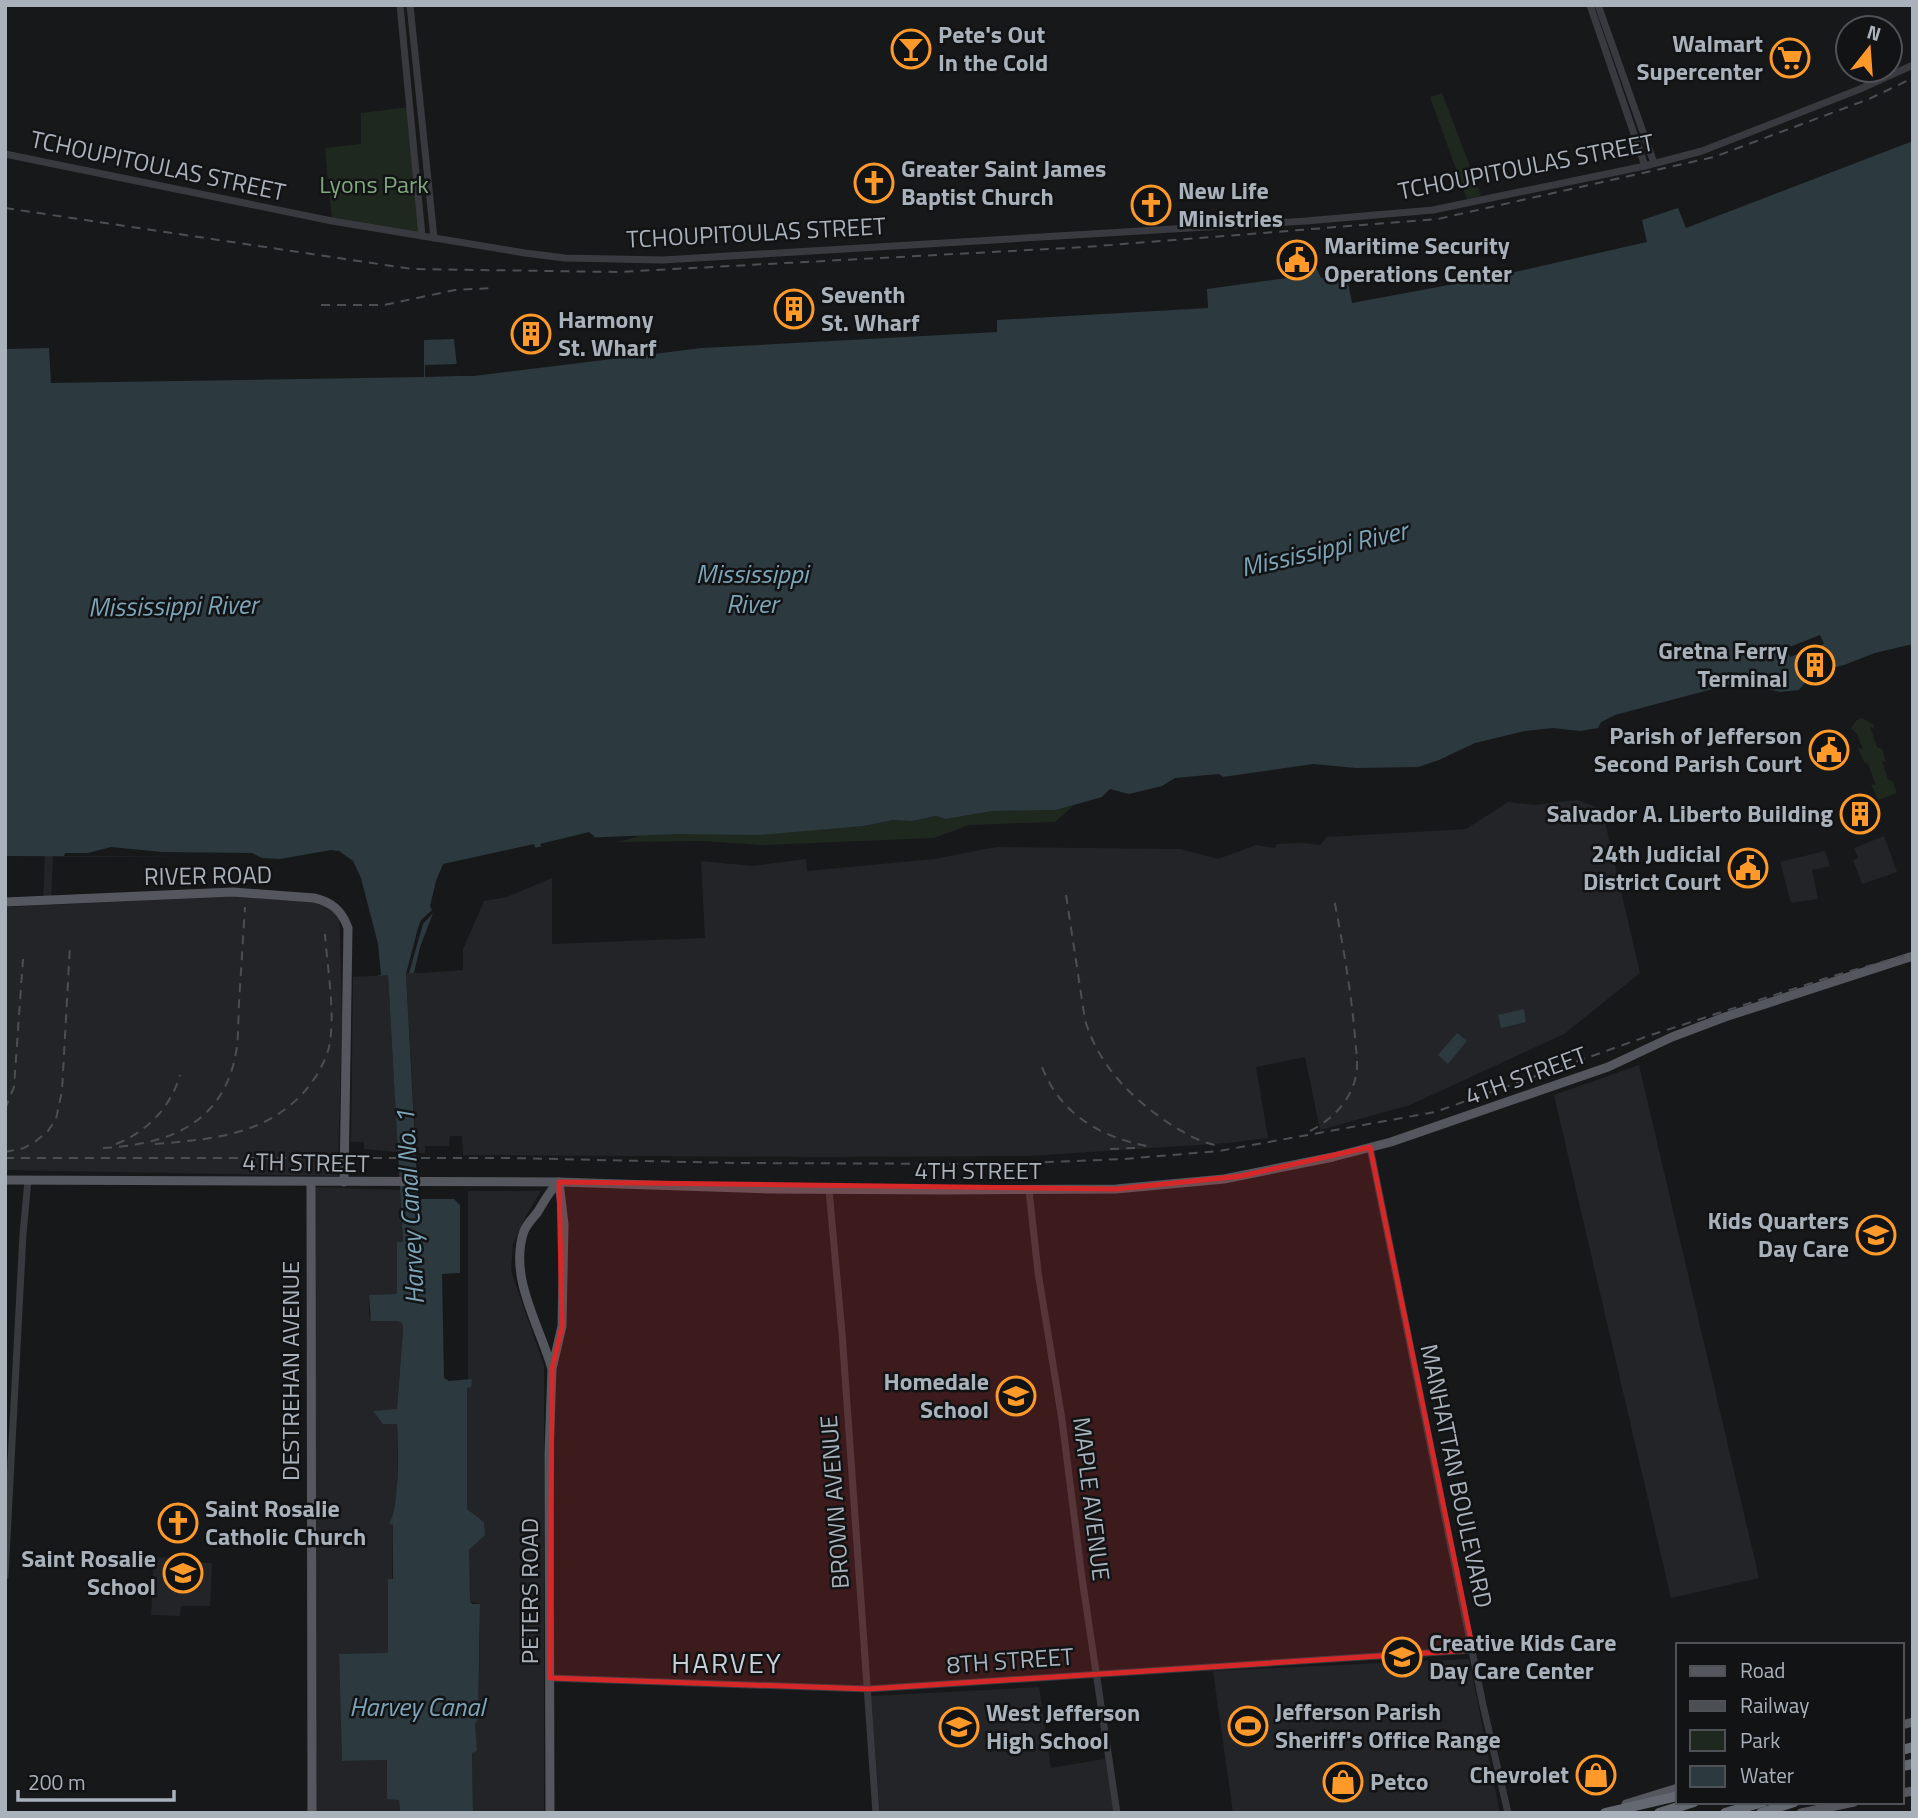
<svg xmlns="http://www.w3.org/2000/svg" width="1918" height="1818" viewBox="0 0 1918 1818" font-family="'Titillium Web',sans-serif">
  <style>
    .built { fill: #232427 }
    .green { fill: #1f281f }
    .water { fill: #2c393f }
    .pier { fill: #17181a }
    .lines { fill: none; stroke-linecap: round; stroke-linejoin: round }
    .minor { stroke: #383a3f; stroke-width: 7 }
    .major { stroke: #54585e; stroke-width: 9 }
    .highway { stroke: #646971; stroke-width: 10 }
    .rail { stroke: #4b4f54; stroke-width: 2; stroke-dasharray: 9 7; stroke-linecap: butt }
    .marked { fill: #d62828; fill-opacity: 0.2; stroke: #d62828; stroke-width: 5; stroke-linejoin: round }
    .labels { text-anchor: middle; stroke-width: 5; stroke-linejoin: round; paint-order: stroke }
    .poi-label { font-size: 24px; font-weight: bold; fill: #a9b1bb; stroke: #121315; text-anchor: start }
    .street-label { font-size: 24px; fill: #a9b1bb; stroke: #121315 }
    .park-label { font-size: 24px; fill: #81a77e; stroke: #121315 }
    .water-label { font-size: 26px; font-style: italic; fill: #7da5b8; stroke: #121315 }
    .quarter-label { font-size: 28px; letter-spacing: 2px; fill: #cacfd6; stroke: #121315 }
  </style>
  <rect width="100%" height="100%" fill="#17181a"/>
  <!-- built -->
  <g class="built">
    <polygon points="1577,800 1602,809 1640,973 1564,1034 1410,1105 1320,1130 1305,1057 1256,1067 1268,1138 1228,1143 1028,1156 826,1157 463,1155 462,1136 450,1136 449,1146 425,1146 425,1153 416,1153 406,974 463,970 463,949 484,901 507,897 552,878 552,944 705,938 701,861 753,866 806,859 807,871 934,859 996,847 1180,849 1218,859 1256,845 1275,848 1277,844 1302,843 1320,845 1327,837 1466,829 1508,802 1534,805"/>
    <polygon points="46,830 54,832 51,905 246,895 313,902 324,906 335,913 339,919 340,934 342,1013 338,1176 5,1170 5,907 43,905"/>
    <polygon points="1884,836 1897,872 1862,884 1853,860 1858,858 1854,848"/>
    <polygon points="1825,851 1830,866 1812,870 1818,899 1791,903 1780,862"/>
    <polygon points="388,975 396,1115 398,1152 364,1149 364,1142 351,1142 353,977"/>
    <polygon points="1639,1065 1759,1578 1671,1598 1554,1095"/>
    <polygon points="314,1187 400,1190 403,1243 398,1242 397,1295 369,1295 369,1315 399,1321 402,1323 403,1329 397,1410 374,1411 397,1424 397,1493 394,1514 390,1523 393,1525 392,1579 388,1579 388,1654 339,1655 342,1761 387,1760 387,1798 399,1799 400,1813 316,1813"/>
    <polygon points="468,1191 541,1191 527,1214 513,1244 511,1271 544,1366 544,1813 473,1813 472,1753 475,1725 478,1719 480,1626 480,1604 469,1601 469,1550 484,1535 484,1522 467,1509 467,1387 471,1379 468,1379"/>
    <polygon points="154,1557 186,1559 187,1562 212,1563 210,1606 181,1606 180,1616 151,1615"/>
    <polygon points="1469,1659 1500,1813 1233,1813 1213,1671"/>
    <polygon points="1039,1687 1051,1768 1105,1759 1114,1813 880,1813 871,1696"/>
  </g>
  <!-- green -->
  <g class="green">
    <polygon points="1442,93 1481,196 1467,199 1430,97"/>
    <polygon points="410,107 422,236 332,221 325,148 361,144 361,113"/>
    <polygon points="1862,718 1873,724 1874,728 1870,727 1877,747 1882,749 1886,762 1882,761 1888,779 1893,782 1897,793 1878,800 1871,784 1876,785 1868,764 1864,762 1858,748 1863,749 1857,734 1851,728 1857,720"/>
    <polygon points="1074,805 1055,822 969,825 934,838 761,845 703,841 618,842 643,835 822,829 864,826 893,820 912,821 936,816 946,819 992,811 1056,810"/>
  </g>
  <!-- water -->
  <g class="water">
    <path d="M1913,141v503l-38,9 -31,12 -31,8 -14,17 -19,2 -41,-10 -124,33 -14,7 -3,6 -18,3 -27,-3 -28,3 -50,12 -36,17 -21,7 -62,1 -43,-4 -90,13 -4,-3 -44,4 -13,8 -33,8 -19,-5 -8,8 -46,13 -64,1 -46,8 -10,-3 -24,5 -19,-1 -29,6 -105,9 -82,-1 -96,4 -137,29 -11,42 2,6 -18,58 -11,1 12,225h36l6,6v68l-18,1 2,104 5,3 23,-2 -1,8 -4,1v121l17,13 1,13 -16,15 1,51 2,3h8l-2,115 -3,6 2,26 -5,2 1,60h-73l-1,-13 -12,-1v-39l-45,1 -3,-107 49,-1v-74h5v-54l-4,-2c11,-13 9,-78 8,-99h-14l-10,-13 24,-2 6,-80 -1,-6 -4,-2h-27l-2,-26 28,-1v-52h6l-15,-267 -10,1 -3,-31 -26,-81 -22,-10 -40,6 -64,-3 -218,-1v-507l44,-1 2,35 373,-6v-37l30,-1 4,37h16l228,-28 295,-16v-12l211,-12 -1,-19 80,-11 -1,-8 29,-5 6,13 16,-1 9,-5 6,31 145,-27 150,-34 -5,-22 36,-12 8,20z"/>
    <polygon points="1524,1009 1526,1022 1501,1028 1498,1015"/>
    <polygon points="1457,1033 1467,1041 1448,1064 1438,1055"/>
  </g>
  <!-- pier -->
  <g class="pier">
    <polygon points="457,364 458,376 425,377 425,365"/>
    <polygon points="1820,635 1824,644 1790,657 1787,648"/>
    <polygon points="589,832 595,837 543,849 540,844"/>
    <polygon points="534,844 536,850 495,860 458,864 447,870 435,908 437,914 417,973 414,973 420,947 433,913 423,924 409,973 406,974 418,928 421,920 432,910 430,906 436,881 443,864"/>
    <polygon points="111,847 162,852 252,853 262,858 280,859 331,850 339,851 353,861 361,878 378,944 381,975 374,976 372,946 362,904 347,867 327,857 287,863 186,857 64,856 65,853 88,853"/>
  </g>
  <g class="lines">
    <!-- minor -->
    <g class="minor">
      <polyline points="400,5 422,236"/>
      <polyline points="410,5 434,238"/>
      <polyline points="1590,5 1645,166"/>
      <polyline points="1598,5 1654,163"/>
      <polyline points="5,154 332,221 525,253 565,258 663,260 1306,221 1433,210 1645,166 1702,151 1860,89 1913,65"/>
      <polyline points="1370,1147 1483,1705 1508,1813"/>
      <polyline points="829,1190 842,1333 876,1813"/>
      <polyline points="1029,1190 1038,1272 1062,1420 1082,1578 1117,1813"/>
      <polyline points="5,1576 23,1234 28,1180"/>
      <polyline points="550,1678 868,1689 1473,1650"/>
    </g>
    <!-- major -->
    <g class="major">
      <path d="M5,902l228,-10 81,6c18,4 28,13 34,30l-4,254"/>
      <polyline points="5,1180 559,1182 771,1189 945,1190 1116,1189 1224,1179 1333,1157 1391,1142 1608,1067 1672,1037 1725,1017 1913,956"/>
      <polyline points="311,1182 312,1813"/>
      <polyline points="1902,1725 1913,1722"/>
      <polyline points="1902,1793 1913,1791"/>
      <polyline points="1626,1804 1678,1788"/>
      <path d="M550,1813l-1,-359 3,-85 10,-43 2,-102 -5,-42c-10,9 -15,20 -22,31 -5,6 -10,11 -13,18 -16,46 16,95 28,138"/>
      <polyline points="1801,1813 1854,1802"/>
    </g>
    <!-- highway -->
    <g class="highway">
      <polyline points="1902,1750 1913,1747"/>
      <polyline points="1902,1766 1913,1764"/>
      <polyline points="1605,1813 1678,1796"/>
      <polyline points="1659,1813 1694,1802"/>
      <polyline points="1725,1813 1763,1802"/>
      <polyline points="1761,1813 1794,1802"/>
    </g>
    <!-- rail -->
    <g class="rail">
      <polyline points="5,208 412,269 618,272 1086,247 1438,219 1714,157 1869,99 1913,78"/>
      <polyline points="321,305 384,305 455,290 492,288"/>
      <path d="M1066,895l19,125c14,46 46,78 85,104 16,10 31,19 50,22"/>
      <path d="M1042,1067c19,49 61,71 109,80"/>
      <polyline points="5,1109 14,1087 23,959"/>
      <path d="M1310,1131c21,-11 38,-27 45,-51 4,-14 1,-28 0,-43 -4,-47 -12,-92 -21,-138"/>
      <path d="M116,1144c31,-12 55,-37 64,-69"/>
      <path d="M155,1144c60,-5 115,-9 155,-59 8,-11 16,-25 19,-38 7,-31 -2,-81 -4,-113"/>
      <path d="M103,1148c60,-3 115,-21 131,-86 5,-19 4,-39 5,-59 2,-32 4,-64 6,-96"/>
      <polyline points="1110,1149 1135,1148"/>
      <polyline points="5,1152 24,1148 36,1141 48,1131 56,1119 62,1091 70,945"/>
      <polyline points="5,1158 510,1158 735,1163 1000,1164 1124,1159 1219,1151 1435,1112 1648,1036 1830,977 1913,953"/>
    </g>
  </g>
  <!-- marked area -->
  <path class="marked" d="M1370,1147l103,503 -605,39 -318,-11 2,-309 10,-43 -3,-144 557,7 125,-13z"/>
  <!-- icons -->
  <defs>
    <symbol id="bar-ring" viewBox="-11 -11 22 22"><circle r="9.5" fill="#121315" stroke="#ff9a2a" stroke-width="1.5"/><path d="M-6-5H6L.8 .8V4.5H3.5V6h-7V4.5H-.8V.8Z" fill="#ff9a2a"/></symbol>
    <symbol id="supermarket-ring" viewBox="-11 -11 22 22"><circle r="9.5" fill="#121315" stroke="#ff9a2a" stroke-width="1.5"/><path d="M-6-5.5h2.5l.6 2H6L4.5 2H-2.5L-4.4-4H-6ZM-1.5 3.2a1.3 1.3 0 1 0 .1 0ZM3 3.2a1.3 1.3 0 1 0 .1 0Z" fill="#ff9a2a"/></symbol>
    <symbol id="church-ring" viewBox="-11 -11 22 22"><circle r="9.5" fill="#121315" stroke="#ff9a2a" stroke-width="1.5"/><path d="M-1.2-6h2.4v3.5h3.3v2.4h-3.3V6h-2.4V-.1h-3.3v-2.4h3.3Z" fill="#ff9a2a"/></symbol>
    <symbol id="civic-ring" viewBox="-11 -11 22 22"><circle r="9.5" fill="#121315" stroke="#ff9a2a" stroke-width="1.5"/><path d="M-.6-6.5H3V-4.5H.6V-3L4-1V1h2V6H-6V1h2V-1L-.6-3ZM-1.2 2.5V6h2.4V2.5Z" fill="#ff9a2a"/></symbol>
    <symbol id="building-ring" viewBox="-11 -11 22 22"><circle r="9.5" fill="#121315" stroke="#ff9a2a" stroke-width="1.5"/><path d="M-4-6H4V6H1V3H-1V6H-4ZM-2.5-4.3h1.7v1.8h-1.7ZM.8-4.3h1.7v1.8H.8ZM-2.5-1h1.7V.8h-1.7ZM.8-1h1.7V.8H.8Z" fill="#ff9a2a"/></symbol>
    <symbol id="school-ring" viewBox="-11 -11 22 22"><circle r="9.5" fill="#121315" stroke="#ff9a2a" stroke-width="1.5"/><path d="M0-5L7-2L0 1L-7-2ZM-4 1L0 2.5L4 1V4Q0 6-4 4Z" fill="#ff9a2a"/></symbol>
    <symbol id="stadium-ring" viewBox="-11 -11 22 22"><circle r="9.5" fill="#121315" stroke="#ff9a2a" stroke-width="1.5"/><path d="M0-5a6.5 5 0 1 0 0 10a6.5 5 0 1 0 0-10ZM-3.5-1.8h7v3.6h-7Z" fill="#ff9a2a"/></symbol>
    <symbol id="shop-ring" viewBox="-11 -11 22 22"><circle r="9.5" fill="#121315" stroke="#ff9a2a" stroke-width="1.5"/><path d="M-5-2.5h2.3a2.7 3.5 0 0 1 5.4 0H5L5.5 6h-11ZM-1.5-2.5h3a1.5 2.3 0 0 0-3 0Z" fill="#ff9a2a"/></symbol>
  </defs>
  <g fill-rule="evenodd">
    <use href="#bar-ring" x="889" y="27" width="44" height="44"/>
    <use href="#supermarket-ring" x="1768" y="36" width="44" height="44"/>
    <use href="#church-ring" x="852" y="161" width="44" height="44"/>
    <use href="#church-ring" x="1129" y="183" width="44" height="44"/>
    <use href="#civic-ring" x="1275" y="238" width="44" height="44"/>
    <use href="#building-ring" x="772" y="287" width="44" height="44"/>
    <use href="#building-ring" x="509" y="312" width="44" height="44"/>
    <use href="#building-ring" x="1793" y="643" width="44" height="44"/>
    <use href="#civic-ring" x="1807" y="728" width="44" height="44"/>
    <use href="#building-ring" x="1838" y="792" width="44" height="44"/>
    <use href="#civic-ring" x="1726" y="846" width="44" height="44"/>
    <use href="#school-ring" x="1854" y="1213" width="44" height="44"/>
    <use href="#school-ring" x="994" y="1374" width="44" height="44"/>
    <use href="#church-ring" x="156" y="1501" width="44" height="44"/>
    <use href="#school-ring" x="161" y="1551" width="44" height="44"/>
    <use href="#school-ring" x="1380" y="1635" width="44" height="44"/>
    <use href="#stadium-ring" x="1226" y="1704" width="44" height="44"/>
    <use href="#school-ring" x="937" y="1705" width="44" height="44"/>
    <use href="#shop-ring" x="1574" y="1753" width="44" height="44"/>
    <use href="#shop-ring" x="1321" y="1760" width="44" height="44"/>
  </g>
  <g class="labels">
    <!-- poi labels -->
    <g class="poi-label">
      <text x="938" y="43">Pete's Out<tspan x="938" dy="28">In the Cold</tspan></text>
      <text x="1763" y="52" text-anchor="end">Walmart<tspan x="1763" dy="28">Supercenter</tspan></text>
      <text x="901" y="177">Greater Saint James<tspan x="901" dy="28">Baptist Church</tspan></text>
      <text x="1178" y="199">New Life<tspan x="1178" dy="28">Ministries</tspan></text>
      <text x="1324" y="254">Maritime Security<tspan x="1324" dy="28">Operations Center</tspan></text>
      <text x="821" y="303">Seventh<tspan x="821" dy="28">St. Wharf</tspan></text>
      <text x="558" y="328">Harmony<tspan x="558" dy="28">St. Wharf</tspan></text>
      <text x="1788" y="659" text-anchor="end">Gretna Ferry<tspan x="1788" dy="28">Terminal</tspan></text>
      <text x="1802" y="744" text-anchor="end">Parish of Jefferson<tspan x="1802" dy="28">Second Parish Court</tspan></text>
      <text x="1833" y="822" text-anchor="end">Salvador A. Liberto Building</text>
      <text x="1721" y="862" text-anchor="end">24th Judicial<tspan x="1721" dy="28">District Court</tspan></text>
      <text x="1849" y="1229" text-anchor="end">Kids Quarters<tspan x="1849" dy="28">Day Care</tspan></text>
      <text x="989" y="1390" text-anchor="end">Homedale<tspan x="989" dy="28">School</tspan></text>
      <text x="205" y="1517">Saint Rosalie<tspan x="205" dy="28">Catholic Church</tspan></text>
      <text x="156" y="1567" text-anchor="end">Saint Rosalie<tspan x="156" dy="28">School</tspan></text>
      <text x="1429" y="1651">Creative Kids Care<tspan x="1429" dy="28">Day Care Center</tspan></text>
      <text x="1275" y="1720">Jefferson Parish<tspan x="1275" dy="28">Sheriff's Office Range</tspan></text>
      <text x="986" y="1721">West Jefferson<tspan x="986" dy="28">High School</tspan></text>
      <text x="1569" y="1783" text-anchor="end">Chevrolet</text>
      <text x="1370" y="1790">Petco</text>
    </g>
    <!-- street labels -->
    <g class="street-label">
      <text transform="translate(158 166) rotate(12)" y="8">TCHOUPITOULAS STREET</text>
      <text transform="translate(1526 167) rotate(-11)" y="8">TCHOUPITOULAS STREET</text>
      <text transform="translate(756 233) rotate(-3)" y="8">TCHOUPITOULAS STREET</text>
      <text transform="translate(208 876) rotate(-1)" y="8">RIVER ROAD</text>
      <text transform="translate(1526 1076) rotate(-20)" y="8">4TH STREET</text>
      <text transform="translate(306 1163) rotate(1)" y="8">4TH STREET</text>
      <text x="978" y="1179">4TH STREET</text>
      <text transform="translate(291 1371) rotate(-90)" y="8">DESTREHAN AVENUE</text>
      <text transform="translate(1456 1476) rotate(78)" y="8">MANHATTAN BOULEVARD</text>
      <text transform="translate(1091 1499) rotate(83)" y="8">MAPLE AVENUE</text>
      <text transform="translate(835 1502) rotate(-94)" y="8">BROWN AVENUE</text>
      <text transform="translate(530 1591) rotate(-90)" y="8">PETERS ROAD</text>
      <text transform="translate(1010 1661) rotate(-4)" y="8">8TH STREET</text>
    </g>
    <!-- park labels -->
    <g class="park-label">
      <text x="374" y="193">Lyons Park</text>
    </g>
    <!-- water labels -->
    <g class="water-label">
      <text transform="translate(1324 549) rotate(-13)" y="9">Mississippi River</text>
      <text x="752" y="583">Mississippi<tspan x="752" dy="30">River</tspan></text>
      <text transform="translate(173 606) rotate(-1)" y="9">Mississippi River</text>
      <text transform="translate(410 1207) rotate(-93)" y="9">Harvey Canal No. 1</text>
      <text x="417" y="1716">Harvey Canal</text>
    </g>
    <!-- quarter labels -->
    <g class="quarter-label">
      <text x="727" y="1673">HARVEY</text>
    </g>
  </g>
  <!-- border -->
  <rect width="1918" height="1818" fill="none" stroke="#a9b1bb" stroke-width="14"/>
  <!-- legend -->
  <rect x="1676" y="1643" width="228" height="161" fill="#121315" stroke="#4e5257" stroke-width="2"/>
  <rect x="1690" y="1666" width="35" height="10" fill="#54585e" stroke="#4e5257" stroke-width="2"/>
  <text x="1740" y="1678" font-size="21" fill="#a9b1bb">Road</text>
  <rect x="1690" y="1701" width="35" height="10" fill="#4b4f54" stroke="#4e5257" stroke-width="2"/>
  <text x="1740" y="1713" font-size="21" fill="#a9b1bb">Railway</text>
  <rect x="1690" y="1730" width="35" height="21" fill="#1f281f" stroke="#4e5257" stroke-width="2"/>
  <text x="1740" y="1748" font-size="21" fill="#a9b1bb">Park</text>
  <rect x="1690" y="1766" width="35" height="21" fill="#2c393f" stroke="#4e5257" stroke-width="2"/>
  <text x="1740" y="1783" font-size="21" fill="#a9b1bb">Water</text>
  <!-- north arrow -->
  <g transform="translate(1869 49) rotate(17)"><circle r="33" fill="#121315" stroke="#4e5257" stroke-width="2"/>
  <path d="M0-5L12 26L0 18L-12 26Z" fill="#ff9a2a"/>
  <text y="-10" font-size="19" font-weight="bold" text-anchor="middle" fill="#a9b1bb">N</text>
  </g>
  <!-- scale -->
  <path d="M18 1790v10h156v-10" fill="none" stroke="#a9b1bb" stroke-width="3.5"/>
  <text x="28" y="1790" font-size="21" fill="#a9b1bb" stroke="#121315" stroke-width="5" paint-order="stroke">200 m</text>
</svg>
